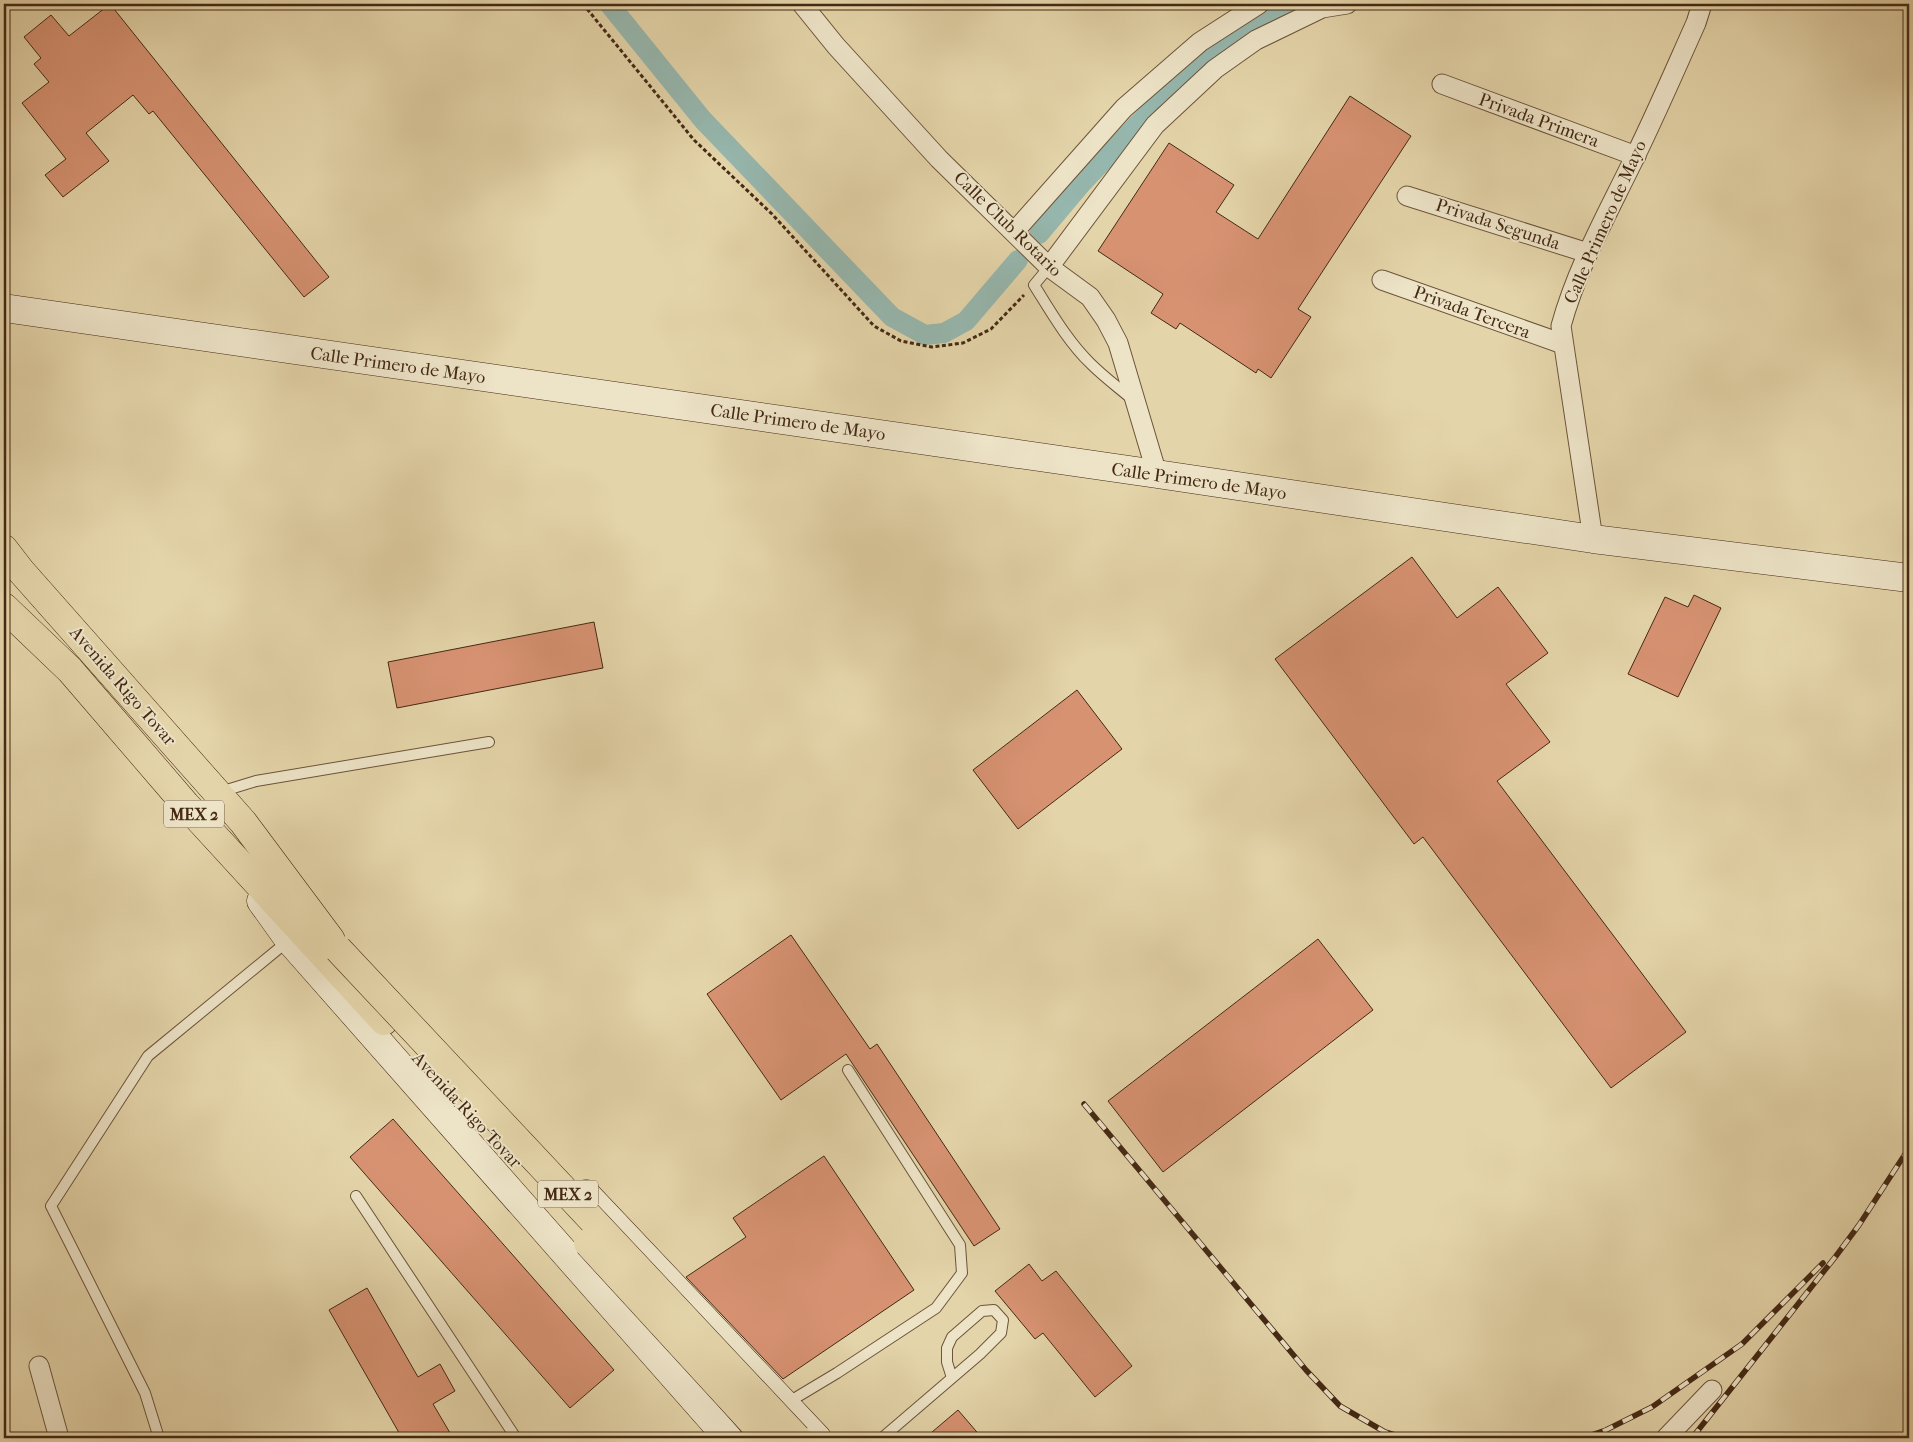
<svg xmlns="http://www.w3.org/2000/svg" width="1913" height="1442" viewBox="0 0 1913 1442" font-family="'IM FELL French Canon',serif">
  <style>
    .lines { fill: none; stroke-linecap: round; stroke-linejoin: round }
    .canal { stroke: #96b7ae; stroke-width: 20 }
    .building { fill: #d79272; stroke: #442914 }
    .lane-casing { stroke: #6c5439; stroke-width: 12 }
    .street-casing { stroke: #6c5439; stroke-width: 21 }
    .secondary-casing { stroke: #442914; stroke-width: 29 }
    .highway-casing { stroke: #442914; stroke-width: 29 }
    .path { stroke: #442914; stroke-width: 3; stroke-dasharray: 4 2.5; stroke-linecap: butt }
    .lane { stroke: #ede3c7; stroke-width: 10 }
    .street { stroke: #ede3c7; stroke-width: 19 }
    .secondary { stroke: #ede3c7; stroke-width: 28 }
    .highway { stroke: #e4d4a9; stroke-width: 28 }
    .rail-casing { stroke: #442914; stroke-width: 5.5 }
    .rail { stroke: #ede3c7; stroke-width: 4; stroke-dasharray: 11; stroke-linecap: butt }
    .highway-bridge-casing { stroke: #442914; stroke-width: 29; stroke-linecap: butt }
    .highway-bridge { stroke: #e4d4a9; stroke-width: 28 }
    .labels { text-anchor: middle; stroke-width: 4; stroke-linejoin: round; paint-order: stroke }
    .shield { fill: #ede3c7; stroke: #77614a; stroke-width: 1 }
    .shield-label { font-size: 16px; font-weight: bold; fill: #442914 }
    .street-label { font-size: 18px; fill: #442914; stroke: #ede3c7 }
  </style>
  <rect width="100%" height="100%" fill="#e4d4a9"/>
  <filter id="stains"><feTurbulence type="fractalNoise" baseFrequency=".004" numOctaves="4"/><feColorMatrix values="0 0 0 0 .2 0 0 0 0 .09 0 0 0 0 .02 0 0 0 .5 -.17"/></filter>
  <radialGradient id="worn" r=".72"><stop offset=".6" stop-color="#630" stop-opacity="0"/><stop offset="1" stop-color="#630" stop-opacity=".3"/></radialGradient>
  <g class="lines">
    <!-- canal -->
    <g class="canal">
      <polyline points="609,4 703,120 892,317 925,335 944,333 966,321 1018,260"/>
      <polyline points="1039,234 1081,184 1180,80 1256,20 1291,4"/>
    </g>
  </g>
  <!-- building -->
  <g class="building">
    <polygon points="110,4 329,277 304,297 153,111 149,114 133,95 86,133 109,161 63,197 45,175 66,159 22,103 49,82 34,64 41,58 24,37 51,15 69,36"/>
    <polygon points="1350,96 1411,136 1298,309 1311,317 1271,378 1258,369 1256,373 1180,323 1176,329 1151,313 1163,294 1098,251 1169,143 1234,185 1216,212 1258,239"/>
    <polygon points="1412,557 1457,618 1498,587 1548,653 1506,684 1550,742 1497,781 1686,1032 1611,1088 1423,837 1414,844 1275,659"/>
    <polygon points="1694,595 1721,608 1678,697 1628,674 1665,597 1688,607"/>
    <polygon points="594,622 603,668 397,708 388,662"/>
    <polygon points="1077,690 1122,749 1018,829 973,770"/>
    <polygon points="791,935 870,1049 877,1044 1000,1229 974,1246 846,1054 781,1100 707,994"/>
    <polygon points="1318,939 1373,1010 1163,1172 1108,1101"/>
    <polygon points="393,1119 614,1370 570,1408 350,1157"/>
    <polygon points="824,1156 914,1290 783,1379 686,1277 746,1237 733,1218"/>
    <polygon points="1029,1264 1042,1281 1056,1271 1132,1366 1095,1397 1043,1333 1035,1339 995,1291"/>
    <polygon points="367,1288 418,1377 440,1364 455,1391 433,1404 453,1438 402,1438 329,1310"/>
    <polygon points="958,1410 982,1438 925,1438"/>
  </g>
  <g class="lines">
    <defs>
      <g id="lane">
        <path d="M1049,267l-15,18c17,27 34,57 57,79 13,13 28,24 42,36"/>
        <polyline points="220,792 256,781 489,742"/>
        <polyline points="356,1196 516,1438"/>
        <polyline points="787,1403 837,1373 936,1308 962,1273 960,1245 848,1070"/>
        <polyline points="159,1438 145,1393 51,1206 148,1056 288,941"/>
        <polyline points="882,1438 980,1354 1001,1333 1003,1320 994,1310 982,1311 952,1337 947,1348 947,1362 952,1378"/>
      </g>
      <g id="street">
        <polyline points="802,4 836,46 939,159 1049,267 1090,297 1106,320 1118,343 1157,474"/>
        <polyline points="1442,84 1636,156"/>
        <polyline points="1407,196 1588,253"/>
        <polyline points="1014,232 1124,108 1200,42 1259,4"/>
        <polyline points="1049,267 1155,125 1215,69 1256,40 1322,8 1347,4"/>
        <polyline points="1382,280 1563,344"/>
        <path d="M1593,539l-32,-213c15,-55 43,-106 68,-157 24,-48 45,-97 67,-146l6,-19"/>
        <polyline points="39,1366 59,1438"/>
        <polyline points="1666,1438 1712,1390"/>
      </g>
      <g id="secondary">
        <polyline points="4,308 1157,474 1593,539 1909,578"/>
        <polyline points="261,901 289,940 728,1438"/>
        <polyline points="586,1194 817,1438"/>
      </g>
      <g id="highway">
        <polyline points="4,549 21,571 243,822 331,940"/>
        <polyline points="4,607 70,670 186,805 384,1021"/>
      </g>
    </defs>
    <!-- lane casing -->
    <use href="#lane" class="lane-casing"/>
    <!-- street casing -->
    <use href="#street" class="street-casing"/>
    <!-- secondary casing -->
    <use href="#secondary" class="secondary-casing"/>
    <!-- highway casing -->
    <use href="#highway" class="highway-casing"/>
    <!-- path -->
    <polyline class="path" points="583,4 694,140 772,214 874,326 901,341 932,347 963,343 991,329 1024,295"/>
    <!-- lane -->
    <use href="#lane" class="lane"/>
    <!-- street -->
    <use href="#street" class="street"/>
    <!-- secondary -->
    <use href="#secondary" class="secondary"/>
    <!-- highway -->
    <use href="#highway" class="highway"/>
    <defs>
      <g id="rail">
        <polyline points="1084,1104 1306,1370 1340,1406 1385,1432 1405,1438"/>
        <polyline points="1582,1438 1606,1430 1652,1407 1742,1344 1823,1263"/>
        <polyline points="1692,1438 1836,1256 1859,1225 1909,1148"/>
      </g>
    </defs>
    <!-- rail casing -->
    <use href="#rail" class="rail-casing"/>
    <!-- rail -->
    <use href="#rail" class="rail"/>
    <defs>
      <g id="highway-bridge">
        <polyline points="338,949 797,1438"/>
        <polyline points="588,1243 767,1438"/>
      </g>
    </defs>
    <!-- highway-bridge casing -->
    <use href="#highway-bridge" class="highway-bridge-casing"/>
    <!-- highway-bridge -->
    <use href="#highway-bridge" class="highway-bridge"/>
  </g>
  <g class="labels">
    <!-- shield labels -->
    <g class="shield">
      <rect x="164" y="800.5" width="60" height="27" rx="4"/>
      <rect x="538" y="1180.5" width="60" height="27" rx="4"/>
    </g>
    <g class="shield-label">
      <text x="194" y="820">MEX 2</text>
      <text x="568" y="1200">MEX 2</text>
    </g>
    <!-- street labels -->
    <g class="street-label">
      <text transform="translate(1539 120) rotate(20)" y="6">Privada Primera</text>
      <text transform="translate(1605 222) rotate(-66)" y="6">Calle Primero de Mayo</text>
      <text transform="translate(1008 224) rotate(44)" y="6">Calle Club Rotario</text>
      <text transform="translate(1498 224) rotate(18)" y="6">Privada Segunda</text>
      <text transform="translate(1472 312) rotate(20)" y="6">Privada Tercera</text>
      <text transform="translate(398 365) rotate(8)" y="6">Calle Primero de Mayo</text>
      <text transform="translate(798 422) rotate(8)" y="6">Calle Primero de Mayo</text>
      <text transform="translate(1199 481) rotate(8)" y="6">Calle Primero de Mayo</text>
      <text transform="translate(123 686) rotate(49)" y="6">Avenida Rigo Tovar</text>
      <text transform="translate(467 1110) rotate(47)" y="6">Avenida Rigo Tovar</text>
    </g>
  </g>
  <!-- margin -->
  <rect width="1913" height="1442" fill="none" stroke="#e4d4a9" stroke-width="20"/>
  <rect x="5" y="5" width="1903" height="1432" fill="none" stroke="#442914" stroke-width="2.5"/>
  <rect x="10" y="10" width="1893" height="1422" fill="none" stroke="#442914"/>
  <rect width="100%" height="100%" filter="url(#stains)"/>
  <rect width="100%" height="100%" fill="url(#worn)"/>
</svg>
